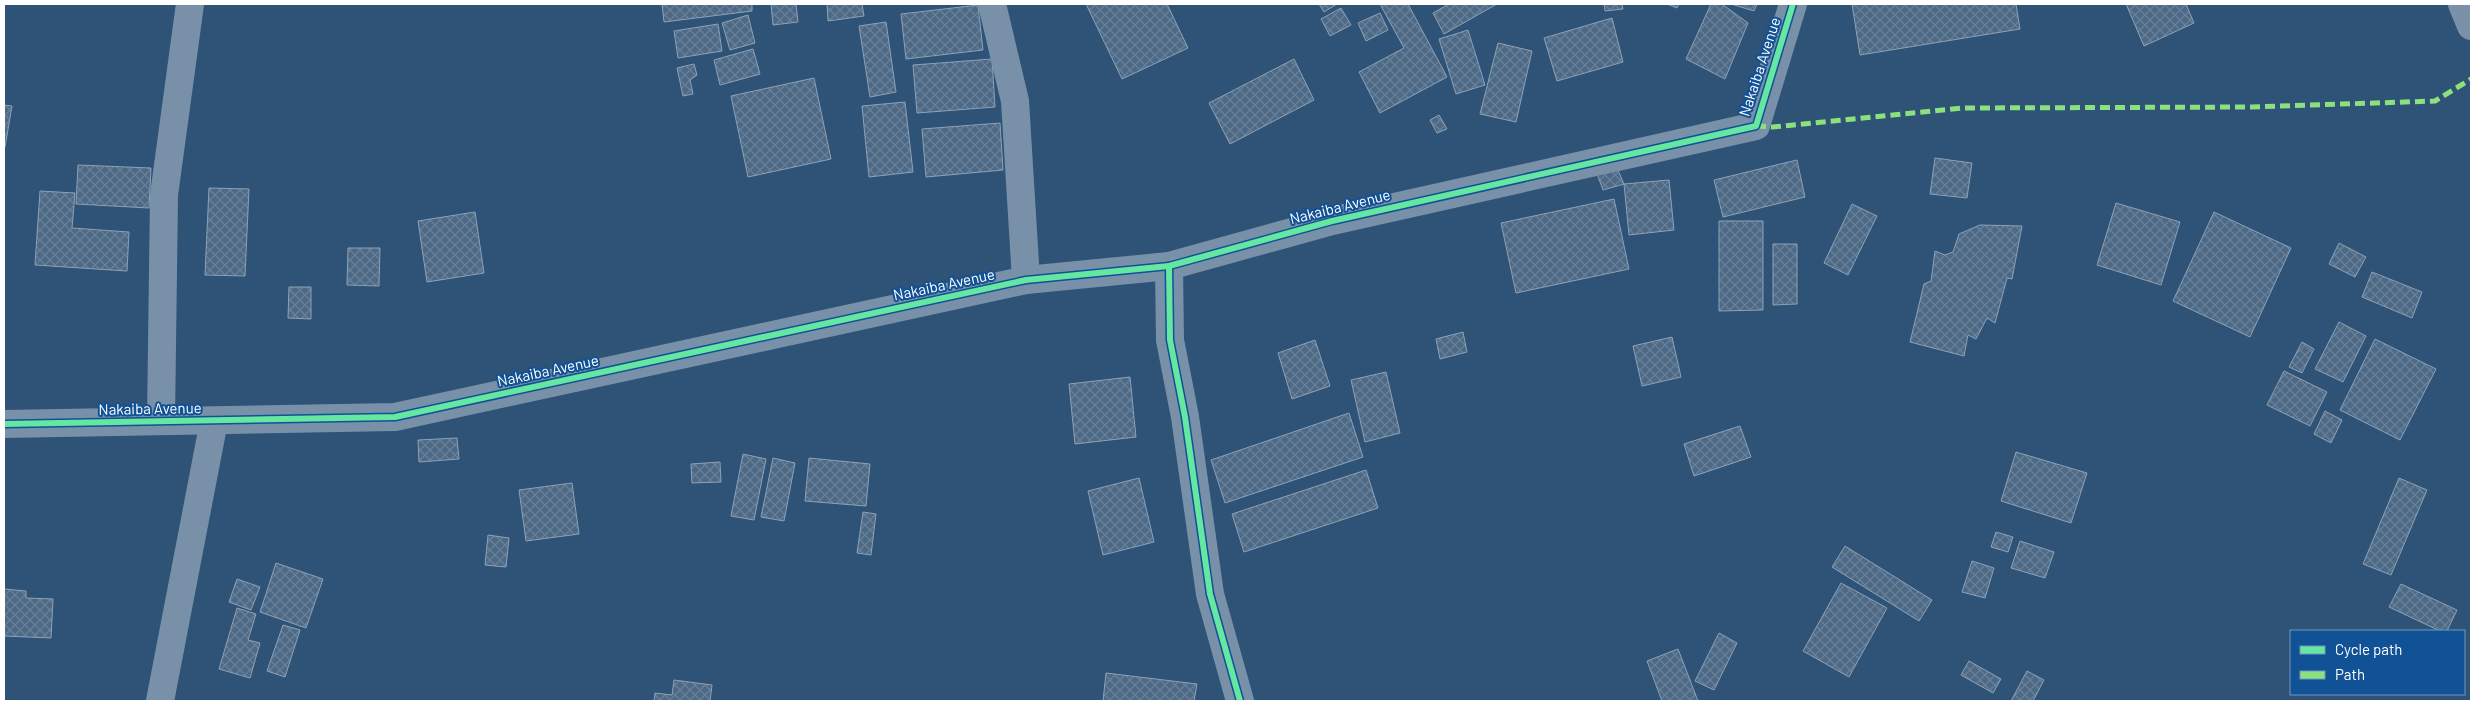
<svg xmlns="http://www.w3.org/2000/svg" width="2475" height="705" viewBox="0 0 2475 705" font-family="Barlow,sans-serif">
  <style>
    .building { fill: url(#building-cross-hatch); stroke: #8ca2b7 }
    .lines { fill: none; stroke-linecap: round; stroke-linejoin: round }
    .minor { stroke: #7891a9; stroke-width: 28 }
    .highway { stroke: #7a91a9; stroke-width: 28 }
    .quiet { stroke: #8de07e; stroke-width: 5; stroke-dasharray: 10 5; stroke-linecap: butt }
    .cycleway-casing { stroke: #115195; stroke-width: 9 }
    .cycleway { stroke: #66e7a1; stroke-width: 6 }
    .labels { text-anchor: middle; stroke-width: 4; stroke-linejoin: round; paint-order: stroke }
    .street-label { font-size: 15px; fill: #fff; stroke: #115195 }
  </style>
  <defs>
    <pattern id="building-cross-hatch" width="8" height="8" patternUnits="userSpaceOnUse" patternTransform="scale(1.25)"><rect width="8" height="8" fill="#4d6986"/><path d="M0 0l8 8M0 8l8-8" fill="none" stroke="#688098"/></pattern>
  </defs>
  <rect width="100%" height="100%" fill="#2f5277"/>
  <!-- building -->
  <g class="building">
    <polygon points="662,4 752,4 752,11 664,22"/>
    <polygon points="771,4 796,4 798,22 773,25"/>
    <polygon points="827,4 862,4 864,16 828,21"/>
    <polygon points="1086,4 1167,4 1188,48 1122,79"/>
    <polygon points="1319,4 1337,4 1324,12"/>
    <polygon points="1380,4 1408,4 1447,77 1380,113 1359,72 1404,48"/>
    <polygon points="1449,4 1497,4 1444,34 1433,13"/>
    <polygon points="1604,4 1622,4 1623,9 1605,11"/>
    <polygon points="1667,4 1679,4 1677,8"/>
    <polygon points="1711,4 1722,4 1748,23 1725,79 1686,59"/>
    <polygon points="1731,4 1757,4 1754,11"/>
    <polygon points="1852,4 2016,4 2020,29 1860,55"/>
    <polygon points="2126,4 2186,4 2194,23 2144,46"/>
    <polygon points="978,5 983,50 906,59 901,14"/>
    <polygon points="1341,8 1351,25 1330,36 1321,19"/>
    <polygon points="1380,13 1388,30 1366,41 1358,23"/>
    <polygon points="748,15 755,43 730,50 722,23"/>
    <polygon points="1612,18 1623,62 1557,81 1544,38"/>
    <polygon points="886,22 896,92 870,97 859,26"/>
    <polygon points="718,24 722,51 678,58 674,31"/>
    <polygon points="1468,30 1485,85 1456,94 1439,39"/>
    <polygon points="1498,43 1532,51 1516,122 1480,114"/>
    <polygon points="753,49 760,74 720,85 714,60"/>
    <polygon points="992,59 995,107 917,113 913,65"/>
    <polygon points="1294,59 1314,100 1230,144 1209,103"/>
    <polygon points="694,64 697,75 690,80 693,94 683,96 677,68"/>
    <polygon points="814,78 831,159 748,177 731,96"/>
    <polygon points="905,102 913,172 869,177 862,106"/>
    <polygon points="4,105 12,106 5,147 4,146"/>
    <polygon points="1439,115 1447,129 1437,133 1430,120"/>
    <polygon points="1000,123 1003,170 926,177 922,129"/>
    <polygon points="1935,158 1972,163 1967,198 1930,194"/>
    <polygon points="1797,160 1805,197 1723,217 1714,180"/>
    <polygon points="78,165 151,168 149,208 76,204"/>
    <polygon points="1617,168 1624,184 1603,190 1597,174"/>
    <polygon points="1669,180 1674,230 1629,235 1624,184"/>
    <polygon points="209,188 249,189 245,276 205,275"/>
    <polygon points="40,191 75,193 72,228 129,232 127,271 35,265"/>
    <polygon points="1614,199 1629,269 1516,293 1501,223"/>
    <polygon points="2116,203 2180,222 2161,285 2097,265"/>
    <polygon points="1852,204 1877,216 1848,275 1824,263"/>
    <polygon points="475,212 484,273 427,282 418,221"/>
    <polygon points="2214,212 2291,248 2250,337 2173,301"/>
    <polygon points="1719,221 1763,221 1763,310 1719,311"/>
    <polygon points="1980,225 2022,226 2012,279 2007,278 1995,323 1987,318 1976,339 1968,335 1964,356 1910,342 1924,284 1931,281 1935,251 1945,255 1953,252 1959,234"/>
    <polygon points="2339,243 2366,257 2355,277 2329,264"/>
    <polygon points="1773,244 1797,244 1797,304 1773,305"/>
    <polygon points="348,248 380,248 379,286 347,285"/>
    <polygon points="2372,272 2422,292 2412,318 2362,297"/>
    <polygon points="289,287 311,287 311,319 288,318"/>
    <polygon points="2339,322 2366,336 2343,382 2315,369"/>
    <polygon points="1463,332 1467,352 1440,359 1436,339"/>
    <polygon points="1672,337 1681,377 1642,386 1633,346"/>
    <polygon points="2375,339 2436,369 2400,440 2340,410"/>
    <polygon points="1315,340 1330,386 1292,399 1278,353"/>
    <polygon points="2302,342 2314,349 2302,373 2289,367"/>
    <polygon points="2284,371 2327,392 2310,426 2267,405"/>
    <polygon points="1386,372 1400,433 1365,442 1351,380"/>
    <polygon points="1130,377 1136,437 1075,444 1069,384"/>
    <polygon points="2325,411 2342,420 2331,443 2314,434"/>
    <polygon points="1349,413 1363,457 1225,503 1211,460"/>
    <polygon points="1740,426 1751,457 1694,476 1684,444"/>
    <polygon points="457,438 459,459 419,462 418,440"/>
    <polygon points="2016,452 2087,473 2071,523 2001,501"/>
    <polygon points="743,454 766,459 754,520 731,516"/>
    <polygon points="773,458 795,463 784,521 761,517"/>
    <polygon points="809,458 870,464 866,506 805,501"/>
    <polygon points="720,462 721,482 692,483 691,464"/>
    <polygon points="1366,470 1378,508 1244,552 1232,514"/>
    <polygon points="1139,478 1154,542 1103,555 1088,491"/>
    <polygon points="2399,478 2427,490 2391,575 2363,564"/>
    <polygon points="572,483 579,534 526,541 519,490"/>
    <polygon points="863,512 876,514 871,555 857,553"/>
    <polygon points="1996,532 2013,537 2008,552 1991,547"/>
    <polygon points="488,535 509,538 506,567 485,565"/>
    <polygon points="2020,541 2054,552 2045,578 2011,568"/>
    <polygon points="1845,546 1932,600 1919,621 1832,567"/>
    <polygon points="1972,561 1994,568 1985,598 1962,592"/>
    <polygon points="276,563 323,579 306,628 260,612"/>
    <polygon points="237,579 260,587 251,610 229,602"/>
    <polygon points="1841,583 1887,608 1849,677 1803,651"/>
    <polygon points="2401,584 2457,610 2447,631 2440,631 2389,607"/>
    <polygon points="4,589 26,591 26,598 53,599 51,638 4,636"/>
    <polygon points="237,608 256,614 248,640 260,643 250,678 219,669"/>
    <polygon points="283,625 300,630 285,677 267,671"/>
    <polygon points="1719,633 1737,643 1714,690 1695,681"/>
    <polygon points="1678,649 1698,701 1662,701 1647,661"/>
    <polygon points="1969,661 2001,679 1993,693 1961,675"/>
    <polygon points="2027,671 2044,680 2033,701 2011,701"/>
    <polygon points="1106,673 1197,684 1194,701 1103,701"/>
    <polygon points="674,680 712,685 710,701 654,701 655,693 672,695"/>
  </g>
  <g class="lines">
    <!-- minor -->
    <g class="minor">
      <polyline points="992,4 1015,101 1026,280"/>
      <polyline points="1169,266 1170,340 1185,417 1210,594 1240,701"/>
      <polyline points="161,421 164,195 190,4"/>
      <polyline points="4,424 395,417 1026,280 1169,266 1332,221 1756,126 1793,4"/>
      <polyline points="160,701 214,421"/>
    </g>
    <!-- highway -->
    <polyline class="highway" points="2462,4 2471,26"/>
    <!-- quiet -->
    <polyline class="quiet" points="1756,126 1773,127 1963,108 2252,107 2435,101 2471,79"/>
    <defs>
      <g id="cycleway">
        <polyline points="1169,266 1170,340 1185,417 1210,594 1240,701"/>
        <polyline points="4,424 395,417 1026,280 1169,266 1332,221 1756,126 1793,4"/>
      </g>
    </defs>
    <!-- cycleway casing -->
    <use href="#cycleway" class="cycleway-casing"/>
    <!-- cycleway -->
    <use href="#cycleway" class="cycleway"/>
  </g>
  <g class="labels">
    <!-- street labels -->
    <g class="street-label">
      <text transform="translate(1760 67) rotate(-72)" y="5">Nakaiba Avenue</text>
      <text transform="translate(1340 207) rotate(-14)" y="5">Nakaiba Avenue</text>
      <text transform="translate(944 285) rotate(-12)" y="5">Nakaiba Avenue</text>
      <text transform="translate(548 371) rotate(-12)" y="5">Nakaiba Avenue</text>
      <text transform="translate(150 409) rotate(-1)" y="5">Nakaiba Avenue</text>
    </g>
  </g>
  <!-- border -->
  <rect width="2475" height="705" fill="none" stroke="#ffffff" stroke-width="10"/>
  <!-- legend -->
  <rect x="2290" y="630" width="175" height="65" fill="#115195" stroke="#7097bf"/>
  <rect x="2300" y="646" width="25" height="8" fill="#66e7a1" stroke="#7097bf"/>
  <text x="2335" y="655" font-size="15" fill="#ffffff">Cycle path</text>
  <rect x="2300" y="671" width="25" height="8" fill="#8de07e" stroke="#7097bf"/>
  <text x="2335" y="680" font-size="15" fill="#ffffff">Path</text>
</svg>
